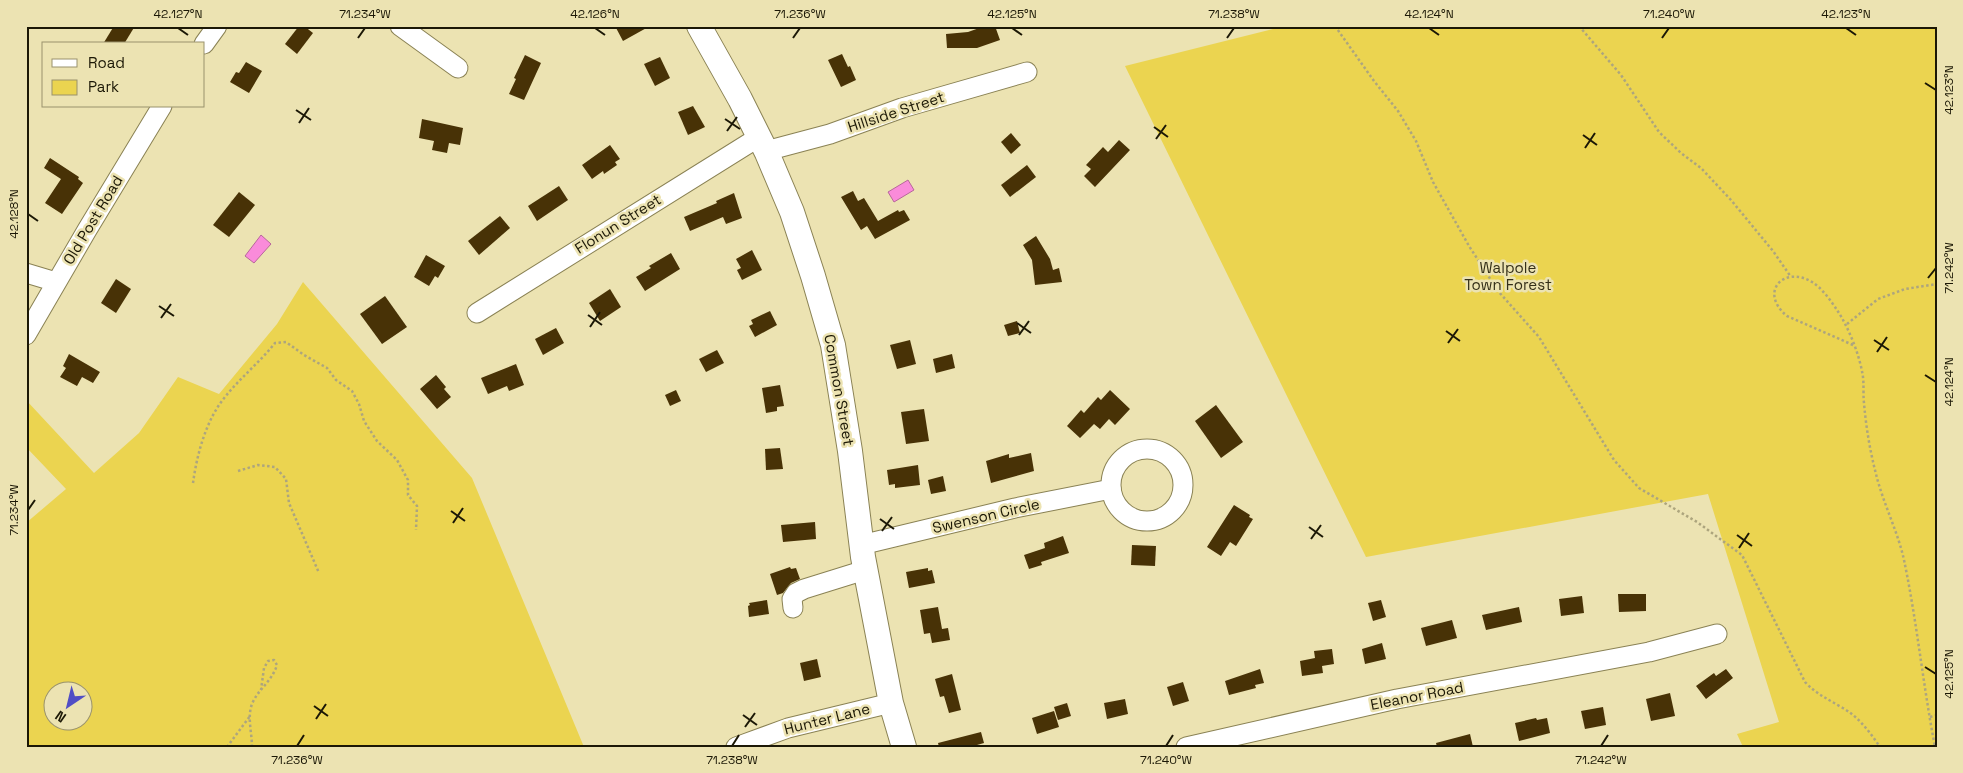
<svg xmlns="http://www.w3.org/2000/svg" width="1963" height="773" viewBox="0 0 1963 773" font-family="'Space Grotesk',sans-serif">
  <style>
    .green { fill: #ebd450; fill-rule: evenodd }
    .water { fill: #fa8bda; stroke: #b7689a }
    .building { fill: #483206 }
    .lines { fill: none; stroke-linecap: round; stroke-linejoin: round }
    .minor-casing { stroke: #8a8254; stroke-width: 21 }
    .major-casing { stroke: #8a8254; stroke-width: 26 }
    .path { stroke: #ada57e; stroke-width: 2.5; stroke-dasharray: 2.5 2.5; stroke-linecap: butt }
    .minor { stroke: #fff; stroke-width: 19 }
    .major { stroke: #fff; stroke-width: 24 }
    .ticks { fill: none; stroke: #1c1806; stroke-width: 2 }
    .labels { text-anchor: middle; stroke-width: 5; stroke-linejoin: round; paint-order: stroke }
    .street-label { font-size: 15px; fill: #1c1806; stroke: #ece3b2 }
    .park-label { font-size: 15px; fill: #342f18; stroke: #ece3b2 }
    .neatline { fill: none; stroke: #1c1806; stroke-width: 2 }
    .ticks-label { font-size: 12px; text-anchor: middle; fill: #1c1806 }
  </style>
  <rect width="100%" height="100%" fill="#ece3b2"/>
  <!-- green -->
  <g class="green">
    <polygon points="1285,26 1937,26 1937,747 1743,747 1737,734 1779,722 1708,494 1366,557 1125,66"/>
    <path d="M303,282l169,196 112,269h-558v-224l40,-34 -40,-42v-47l68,73 45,-40 39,-56 41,17 58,-70zM52,690h30v30h-30z"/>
  </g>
  <!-- water -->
  <g class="water">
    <polygon points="908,180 914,190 894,202 888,192"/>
    <polygon points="261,235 271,244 254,263 245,256"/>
  </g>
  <!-- building -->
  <g class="building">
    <polygon points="114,26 135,26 124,44 103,44"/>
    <polygon points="299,26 304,26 313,33 297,54 285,44"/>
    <polygon points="615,26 650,26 623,41"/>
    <polygon points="985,26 995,26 1000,40 977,48 947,48 946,34 968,32"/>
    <polygon points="842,54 848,67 850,66 856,80 841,87 828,60"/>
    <polygon points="525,55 541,63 524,100 509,94 516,79 514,78"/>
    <polygon points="660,57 670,78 655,86 644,64"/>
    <polygon points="246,62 262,71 249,93 230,82 236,72 239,73"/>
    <polygon points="693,106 705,127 688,135 678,112"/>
    <polygon points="422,119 463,128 460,145 449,143 447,153 432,150 434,141 419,138"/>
    <polygon points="1011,133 1021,145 1011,154 1001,142"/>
    <polygon points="1119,140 1130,150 1095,187 1084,176 1091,169 1086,165 1103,147 1108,152"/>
    <polygon points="610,145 620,159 615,162 617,165 604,174 603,171 592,179 582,165"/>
    <polygon points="50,158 79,177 78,179 83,183 62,214 45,203 61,179 44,168"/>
    <polygon points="1027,165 1036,177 1010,197 1001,185"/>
    <polygon points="559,186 568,200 537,221 528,206"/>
    <polygon points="853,191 858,201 864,198 878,221 898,210 899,212 904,210 910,220 875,239 867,226 861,230 841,197"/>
    <polygon points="239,192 255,205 229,237 213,225"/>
    <polygon points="734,193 742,218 726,224 723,217 690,231 684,217 717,203 716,201"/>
    <polygon points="500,216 510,228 479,255 468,241"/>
    <polygon points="1036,236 1050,259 1053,270 1059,268 1062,282 1035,285 1032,260 1023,245"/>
    <polygon points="752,250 762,270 742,280 737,270 741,268 736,259"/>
    <polygon points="671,253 680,269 645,291 636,277 651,268 649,266"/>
    <polygon points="426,255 445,266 438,278 435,276 429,286 414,277"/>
    <polygon points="116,279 131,289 116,313 101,303"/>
    <polygon points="610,289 621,307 600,321 589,303"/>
    <polygon points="385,296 407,327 382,344 360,314"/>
    <polygon points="770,311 777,325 755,337 749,326 753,324 751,320"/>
    <polygon points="1017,321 1020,333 1008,336 1004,325"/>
    <polygon points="556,328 564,343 543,355 535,339"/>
    <polygon points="910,340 916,364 897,369 890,345"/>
    <polygon points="717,350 724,363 706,372 699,359"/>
    <polygon points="69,354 100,372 93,383 82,377 77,386 60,377 66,368 63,366"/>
    <polygon points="952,354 955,368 936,373 933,359"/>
    <polygon points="516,364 524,385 509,391 507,386 488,394 481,378"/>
    <polygon points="436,375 446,387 444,389 451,397 437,409 420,389"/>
    <polygon points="780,385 784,406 777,407 777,411 766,413 762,388"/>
    <polygon points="676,390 681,401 670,406 665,395"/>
    <polygon points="1110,390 1130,409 1115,425 1109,419 1100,429 1094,424 1080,438 1067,426 1081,410 1084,413 1098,397 1101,400"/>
    <polygon points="1216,405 1243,442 1221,458 1195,421"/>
    <polygon points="924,409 929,441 906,444 901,412"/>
    <polygon points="780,448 783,469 766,470 765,449"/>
    <polygon points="1031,453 1034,471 991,483 986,461 1009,454 1009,458"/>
    <polygon points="918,465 920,485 895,488 895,484 889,485 887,470"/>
    <polygon points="943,476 946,491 931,494 928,480"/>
    <polygon points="1234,505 1250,515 1249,517 1253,519 1236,546 1230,542 1221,556 1207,547"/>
    <polygon points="815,522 816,539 783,542 781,525"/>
    <polygon points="1063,536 1069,553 1041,562 1042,565 1029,569 1024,555 1045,548 1044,543"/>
    <polygon points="1132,545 1156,546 1155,566 1131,565"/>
    <polygon points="790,567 791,569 796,568 800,579 791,583 783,593 777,595 770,574"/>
    <polygon points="928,568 928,571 932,570 935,583 909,588 906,572"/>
    <polygon points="1618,594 1646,594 1646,611 1619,612"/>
    <polygon points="1582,596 1584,613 1561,616 1559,599"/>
    <polygon points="767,600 769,614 749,617 748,606 750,605 749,603"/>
    <polygon points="1381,600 1386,617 1373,621 1368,603"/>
    <polygon points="938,607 942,629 948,628 950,640 932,643 930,633 924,634 920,610"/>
    <polygon points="1519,607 1522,622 1486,630 1482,615"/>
    <polygon points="1452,620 1457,638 1426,646 1421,628"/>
    <polygon points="1382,643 1386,659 1365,664 1362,649"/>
    <polygon points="1332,649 1334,664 1322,666 1323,673 1302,676 1300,661 1315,658 1314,651"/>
    <polygon points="817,659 821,677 804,681 800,663"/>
    <polygon points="1260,669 1264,683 1255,685 1256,688 1229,695 1225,681"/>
    <polygon points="1726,669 1733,678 1706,699 1696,686 1714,673 1716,676"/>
    <polygon points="952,674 961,710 949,713 944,696 940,697 935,679"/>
    <polygon points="1183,682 1189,701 1173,706 1167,687"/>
    <polygon points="1670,693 1675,716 1651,721 1646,699"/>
    <polygon points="1125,699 1128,714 1107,719 1104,703"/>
    <polygon points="1067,703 1071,716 1058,720 1054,707"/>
    <polygon points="1603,707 1606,725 1585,729 1581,711"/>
    <polygon points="1054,711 1059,727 1037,734 1032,718"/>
    <polygon points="1536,718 1537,720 1547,718 1550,733 1519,741 1515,723"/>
    <polygon points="981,732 984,743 970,747 939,747 938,743"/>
    <polygon points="1470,734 1473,747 1437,747 1436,743"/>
  </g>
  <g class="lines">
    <defs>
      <g id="minor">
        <polyline points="400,26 458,68"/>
        <polyline points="204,44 217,26"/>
        <polyline points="766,151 830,134 902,108 1027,72"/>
        <polyline points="26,273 56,282"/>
        <polyline points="477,313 759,137"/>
        <polyline points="26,335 87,230 162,106"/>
        <circle cx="1147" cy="485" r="36"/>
        <polyline points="861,545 1015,508 1111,489"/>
        <polyline points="793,608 792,599 796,593 804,589 865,570"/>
        <polyline points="736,747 788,728 891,703"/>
        <polyline points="1186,747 1397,699 1649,652 1717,634"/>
      </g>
      <polyline id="major" points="699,26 740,99 767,153 792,212 813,276 833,345 850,451 863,557 891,703 904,747"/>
    </defs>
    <!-- minor casing -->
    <use href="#minor" class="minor-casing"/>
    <!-- major casing -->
    <use href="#major" class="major-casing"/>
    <!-- path -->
    <g class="path">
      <path d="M1335,26l39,55 24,30 18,30 17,41 36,64 29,45 41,46 75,123 25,28 58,34 45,33 63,127c11,12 23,17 36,25 17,9 28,24 39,40"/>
      <polyline points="1579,26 1621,75 1659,132 1681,153 1701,168 1731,200 1773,251 1791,277"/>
      <polyline points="1847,324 1878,299 1905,289 1937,284"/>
      <path d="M1853,345l-66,-29c-29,-24 -3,-51 25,-34 10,6 19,19 25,28 12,18 23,46 26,67 1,9 0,18 1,26 2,24 6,48 12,71 7,29 22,58 28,86 13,62 19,125 31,187"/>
      <polyline points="238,471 258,465 275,467 286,479 289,503 319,573"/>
      <path d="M193,483c4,-29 13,-63 32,-86 15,-19 35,-35 50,-54l11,-1 18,13 23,13 9,12 16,11 7,13 5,17 13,20 20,19 11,20v15l9,11 -1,24"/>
      <polyline points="1930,717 1937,715"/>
      <polyline points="227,747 250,716"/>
      <path d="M252,747c0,-14 -5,-30 0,-43 6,-15 19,-21 25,-39l-3,-5 -6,1 -4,7 -3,22"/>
    </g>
    <!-- minor -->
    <use href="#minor" class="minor"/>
    <!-- major -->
    <use href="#major" class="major"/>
  </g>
  <!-- ticks -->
  <path class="ticks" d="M178,28l10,7M595,28l10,7M1012,28l10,7M1429,28l10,7M1846,28l10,7M358,38l7,-10M793,38l7,-10M1227,38l7,-10M1662,38l7,-10M1925,83l11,7M296,110l15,10M725,119l15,10M299,123l10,-15M1154,127l14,10M727,131l10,-14M1583,135l14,10M1156,139l10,-14M1585,148l10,-15M28,214l10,7M1928,278l8,-10M159,306l15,10M588,315l14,10M161,318l10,-14M1017,323l14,10M590,327l10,-15M1446,331l14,10M1019,335l10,-14M1874,340l15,10M1448,343l10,-14M1877,352l10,-15M1925,375l11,7M28,510l7,-10M451,511l14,10M880,519l14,10M453,523l10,-15M1309,527l14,10M882,531l10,-14M1737,535l15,11M1311,539l10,-14M1739,548l10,-15M1925,667l11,7M314,706l14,10M743,715l14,10M316,719l10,-15M745,727l10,-14M297,746l7,-11M732,746l7,-11M1166,746l7,-11M1601,746l7,-11"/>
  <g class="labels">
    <!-- street labels -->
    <g class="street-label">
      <text transform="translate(896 112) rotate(-18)" y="5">Hillside Street</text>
      <text transform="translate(93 220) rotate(-59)" y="5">Old Post Road</text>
      <text transform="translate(618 224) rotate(-32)" y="5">Flonun Street</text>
      <text transform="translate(839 390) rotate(80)" y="5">Common Street</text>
      <text transform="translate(986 516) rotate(-13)" y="5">Swenson Circle</text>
      <text transform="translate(1417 696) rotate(-11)" y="5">Eleanor Road</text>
      <text transform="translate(827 719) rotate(-14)" y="5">Hunter Lane</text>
    </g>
    <!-- park labels -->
    <g class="park-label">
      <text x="1508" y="273">Walpole<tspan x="1508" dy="17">Town Forest</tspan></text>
    </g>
  </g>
  <!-- border -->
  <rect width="1963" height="773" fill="none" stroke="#ece3b2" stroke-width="55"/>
  <!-- legend -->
  <rect x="42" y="42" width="162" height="65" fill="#ece3b2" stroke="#99926d"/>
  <rect x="52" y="59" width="25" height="8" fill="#ffffff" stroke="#99926d"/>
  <text x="88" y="68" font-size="15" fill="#1c1806">Road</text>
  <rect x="52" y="80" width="25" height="15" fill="#ebd450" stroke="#99926d"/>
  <text x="88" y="92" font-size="15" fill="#1c1806">Park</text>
  <!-- north arrow -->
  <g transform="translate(68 706) rotate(215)"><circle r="24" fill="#ece3b2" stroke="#99926d"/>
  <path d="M0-4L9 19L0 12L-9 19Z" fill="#514ec5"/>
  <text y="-8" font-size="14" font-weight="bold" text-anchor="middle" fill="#1c1806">N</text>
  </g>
  <rect x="28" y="28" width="1908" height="718" class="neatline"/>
  <g class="ticks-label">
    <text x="178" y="18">42.127°N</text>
    <text x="365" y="18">71.234°W</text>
    <text x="595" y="18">42.126°N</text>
    <text x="800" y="18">71.236°W</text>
    <text x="1012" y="18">42.125°N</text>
    <text x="1234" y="18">71.238°W</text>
    <text x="1429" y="18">42.124°N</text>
    <text x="1669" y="18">71.240°W</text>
    <text x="1846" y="18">42.123°N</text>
    <text transform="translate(1949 90) rotate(-90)" y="4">42.123°N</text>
    <text transform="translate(14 214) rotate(-90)" y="4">42.128°N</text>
    <text transform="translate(1949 268) rotate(-90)" y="4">71.242°W</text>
    <text transform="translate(1949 382) rotate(-90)" y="4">42.124°N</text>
    <text transform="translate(14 510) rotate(-90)" y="4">71.234°W</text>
    <text transform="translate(1949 674) rotate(-90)" y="4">42.125°N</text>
    <text x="297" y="764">71.236°W</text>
    <text x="732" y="764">71.238°W</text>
    <text x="1166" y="764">71.240°W</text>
    <text x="1601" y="764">71.242°W</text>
  </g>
</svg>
